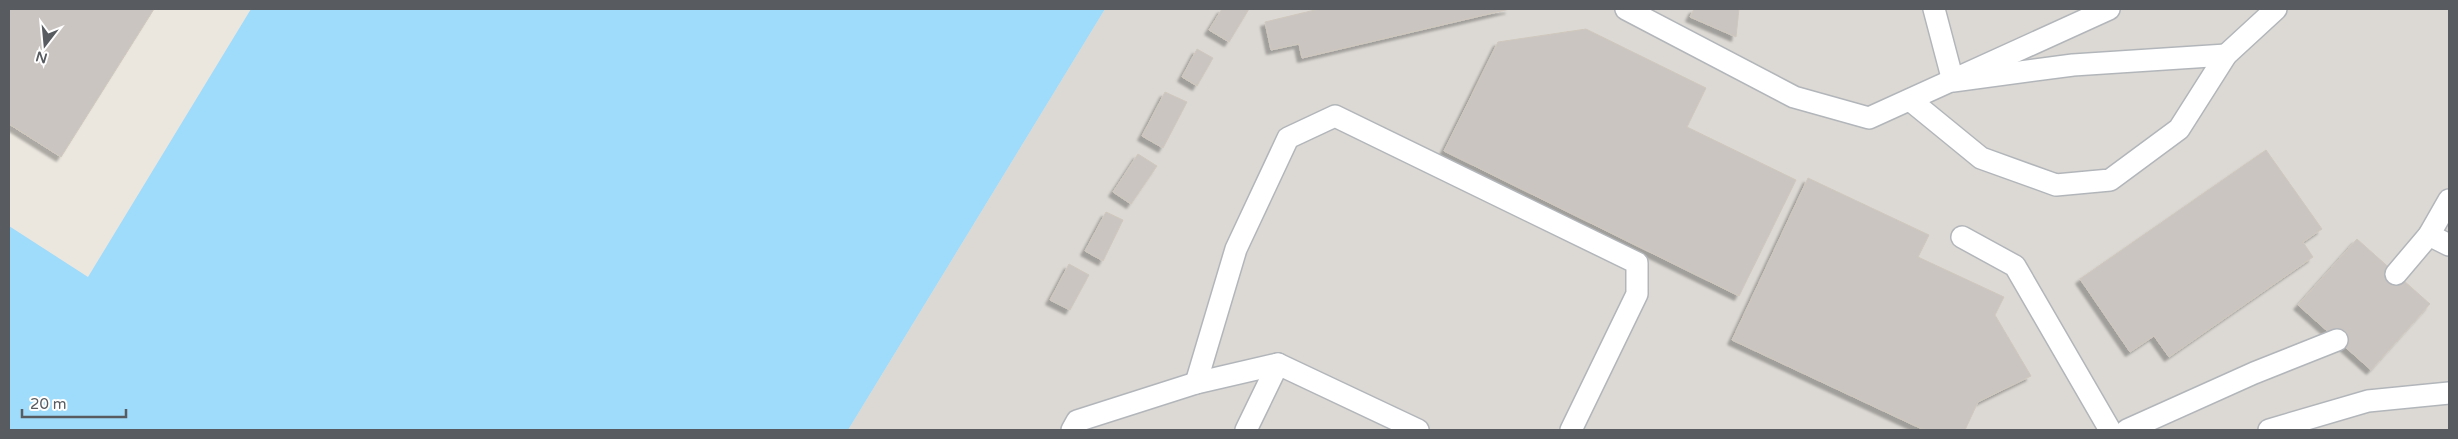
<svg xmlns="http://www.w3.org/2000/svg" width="2458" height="439" viewBox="0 0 2458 439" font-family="'Varela Round',sans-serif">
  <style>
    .industrial { fill: #dcd9d4 }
    .water { fill: #9fdbfb }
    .building { fill: #cbc5c1; stroke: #cfc8be; filter: url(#shadow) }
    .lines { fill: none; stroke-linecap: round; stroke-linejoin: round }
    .lane-casing { stroke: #b2b6ba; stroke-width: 24 }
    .lane { stroke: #fff; stroke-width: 21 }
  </style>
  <defs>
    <filter id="shadow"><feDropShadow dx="-4.5" dy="4.5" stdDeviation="1" flood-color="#0004"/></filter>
  </defs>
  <rect width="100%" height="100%" fill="#ebe7df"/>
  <!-- industrial -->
  <polygon class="industrial" points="1105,9 2449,9 2449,430 848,430"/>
  <!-- water -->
  <polygon class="water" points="251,9 1105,9 848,430 9,430 9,226 88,277"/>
  <!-- building -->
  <g class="building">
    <polygon points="9,9 154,9 61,157 9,124"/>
    <polygon points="1222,9 1249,9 1229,42 1209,30"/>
    <polygon points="1319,9 1510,9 1302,58 1299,44 1271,50 1265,22"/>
    <polygon points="1694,9 1739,9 1736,37 1690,17"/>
    <polygon points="1586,29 1706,88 1687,127 1796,180 1739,296 1444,151 1498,42"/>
    <polygon points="1197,49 1213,58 1197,86 1182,77"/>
    <polygon points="1165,92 1187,102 1163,148 1142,136"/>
    <polygon points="2266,150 2322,229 2303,242 2313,257 2169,357 2154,336 2130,352 2080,279"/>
    <polygon points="1138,154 1157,166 1131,204 1113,192"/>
    <polygon points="1808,178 1929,235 1918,257 2004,297 1995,315 2031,376 1978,402 1965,430 1924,430 1732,340"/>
    <polygon points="1106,212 1123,220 1103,261 1085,251"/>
    <polygon points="2357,239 2430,304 2371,370 2298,305"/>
    <polygon points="1069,264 1089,275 1070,310 1050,300"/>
  </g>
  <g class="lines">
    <defs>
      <g id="lane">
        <polyline points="1626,9 1794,97 1869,118 2109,9"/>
        <polyline points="1934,9 1953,81 2073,65 2226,55"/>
        <polyline points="1910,100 1981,158 2056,185 2110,180 2179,129 2226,55 2276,9"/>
        <polyline points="2429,235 2449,245"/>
        <polyline points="1962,237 2015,266 2110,430"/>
        <polyline points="2396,274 2429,235 2449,200"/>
        <polyline points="1196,383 1236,249 1288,138 1335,116 1637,263 1637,294 1571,430"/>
        <polyline points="1072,430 1077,421 1196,383 1278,364"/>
        <polyline points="1246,430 1278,364 1418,430"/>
        <polyline points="2127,430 2254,373 2337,340"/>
        <polyline points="2269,430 2368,401 2449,393"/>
      </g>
    </defs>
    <!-- lane casing -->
    <use href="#lane" class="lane-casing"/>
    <!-- lane -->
    <use href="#lane" class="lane"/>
  </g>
  <!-- border -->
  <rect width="2458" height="439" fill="none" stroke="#585c60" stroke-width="20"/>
  <!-- north arrow -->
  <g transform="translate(45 45) rotate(196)" stroke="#ffffff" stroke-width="4" paint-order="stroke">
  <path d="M0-4L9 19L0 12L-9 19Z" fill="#585c60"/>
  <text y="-8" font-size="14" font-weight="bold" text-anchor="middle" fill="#585c60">N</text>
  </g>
  <!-- scale -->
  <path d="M22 409v8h104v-8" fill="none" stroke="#585c60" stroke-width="2.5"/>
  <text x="30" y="409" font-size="15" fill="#585c60" stroke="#ffffff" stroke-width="4" paint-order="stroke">20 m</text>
</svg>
